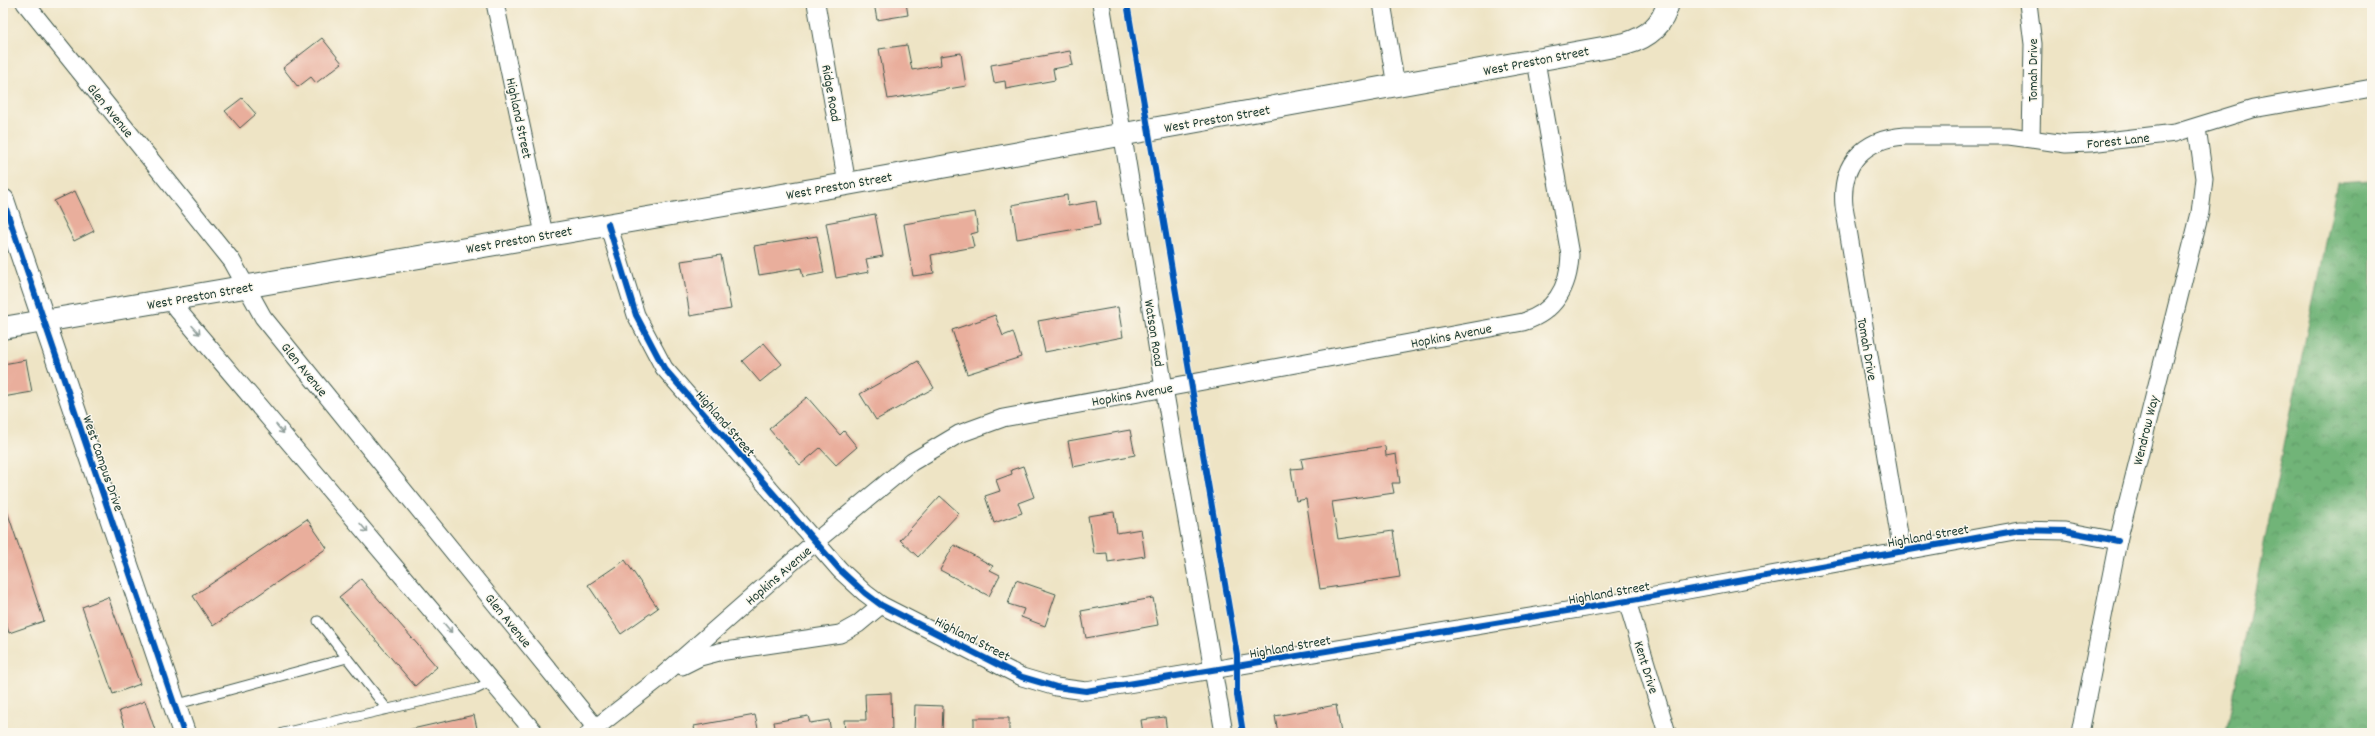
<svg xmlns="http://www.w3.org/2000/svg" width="2375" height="736" viewBox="0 0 2375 736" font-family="Dekko,sans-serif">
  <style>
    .forest { fill: url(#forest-crowns); stroke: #487856 }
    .building { fill: #e9ae9c }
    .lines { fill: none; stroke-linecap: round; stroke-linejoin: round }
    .service-casing { stroke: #3e564a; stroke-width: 11 }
    .minor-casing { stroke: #3e564a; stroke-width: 19 }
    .tertiary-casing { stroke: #3e564a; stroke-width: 24 }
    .service { stroke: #fff; stroke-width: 9 }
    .minor { stroke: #fff; stroke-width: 17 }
    .tertiary { stroke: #fff; stroke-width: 22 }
    .rail { stroke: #1f3d34; stroke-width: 3; stroke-dasharray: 6 3; stroke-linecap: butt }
    .cycleway-casing { stroke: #fbf7ec; stroke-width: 8 }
    .cycleway { stroke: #0057b8; stroke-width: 6 }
    .oneway { stroke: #8f9e9a }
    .labels { text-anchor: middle; stroke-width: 3; stroke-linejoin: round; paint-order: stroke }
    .street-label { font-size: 14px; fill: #1f3d34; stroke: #fbf7ec }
  </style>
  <defs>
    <pattern id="forest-crowns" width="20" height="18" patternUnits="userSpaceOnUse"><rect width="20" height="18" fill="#71b478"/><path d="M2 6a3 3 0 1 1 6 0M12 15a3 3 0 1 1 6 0" fill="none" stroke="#5c9463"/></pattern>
  </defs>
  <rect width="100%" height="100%" fill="#fbf7ec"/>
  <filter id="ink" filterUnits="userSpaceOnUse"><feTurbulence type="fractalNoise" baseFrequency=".025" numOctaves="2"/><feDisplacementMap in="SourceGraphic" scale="8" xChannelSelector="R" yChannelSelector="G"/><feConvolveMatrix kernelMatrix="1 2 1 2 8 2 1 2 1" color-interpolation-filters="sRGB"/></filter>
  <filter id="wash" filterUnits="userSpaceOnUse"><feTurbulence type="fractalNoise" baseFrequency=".012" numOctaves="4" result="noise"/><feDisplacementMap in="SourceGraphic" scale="16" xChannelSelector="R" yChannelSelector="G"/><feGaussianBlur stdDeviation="0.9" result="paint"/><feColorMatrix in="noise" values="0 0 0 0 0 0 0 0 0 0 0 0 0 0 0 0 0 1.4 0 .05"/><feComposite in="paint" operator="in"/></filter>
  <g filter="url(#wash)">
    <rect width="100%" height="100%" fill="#eee4c5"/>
    <!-- forest -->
    <polygon class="forest" points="2372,181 2372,733 2226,733 2337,183"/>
    <g id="blocks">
      <!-- building -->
      <g class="building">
        <polygon points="874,3 906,3 908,15 877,20"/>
        <polygon points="322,38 342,63 316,83 311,77 298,87 283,68"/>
        <polygon points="907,45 912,70 941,65 940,56 961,53 966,86 888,99 879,49"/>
        <polygon points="1070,51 1073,65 1053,69 1055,80 1006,89 1005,81 994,83 991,65"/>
        <polygon points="242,98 256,114 240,128 225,111"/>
        <polygon points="75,191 94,231 74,241 54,201"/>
        <polygon points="1067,195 1068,206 1096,201 1100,225 1017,239 1012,205"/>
        <polygon points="975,212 978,232 971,234 974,247 931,255 934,273 913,276 904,224"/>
        <polygon points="875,214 883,256 866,259 869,272 836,278 826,223"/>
        <polygon points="817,236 824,273 803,277 801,268 759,275 754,246"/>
        <polygon points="721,255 731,309 690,316 681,261"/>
        <polygon points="1118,307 1123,337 1045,352 1038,321"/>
        <polygon points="995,315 1003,336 1013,332 1021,357 967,374 952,330"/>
        <polygon points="764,343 782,364 760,382 742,361"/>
        <polygon points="26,360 32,392 3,397 3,364"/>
        <polygon points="918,361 934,388 876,420 860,394"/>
        <polygon points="807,397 840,435 844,431 857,447 836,465 820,448 800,465 769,429"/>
        <polygon points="1130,430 1135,455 1073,467 1068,441"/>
        <polygon points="1385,446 1386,456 1396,454 1400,483 1392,483 1394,493 1332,502 1338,539 1393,531 1400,577 1320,589 1306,499 1296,501 1291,469 1303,468 1301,459"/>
        <polygon points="1023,466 1034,497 1018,503 1022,513 994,523 985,496 1000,491 996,480 1012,474 1011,470"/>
        <polygon points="940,496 959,513 918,557 900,540"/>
        <polygon points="3,499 44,621 9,633 3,614"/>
        <polygon points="1114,512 1117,533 1141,529 1145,556 1108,562 1107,553 1094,554 1088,516"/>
        <polygon points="307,519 327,548 213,626 193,596"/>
        <polygon points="954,545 993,566 990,570 1000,575 989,596 940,570"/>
        <polygon points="625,560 658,608 621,634 588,585"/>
        <polygon points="361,579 437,667 415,686 339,597"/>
        <polygon points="1016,580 1056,594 1045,626 1021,617 1024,609 1008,604"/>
        <polygon points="108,597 140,684 113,694 82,607"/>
        <polygon points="1153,598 1158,625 1086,638 1081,611"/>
        <polygon points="891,693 892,733 845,733 844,720 866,720 865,694"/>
        <polygon points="145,701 156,733 127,733 119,711"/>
        <polygon points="915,705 943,706 942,733 914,733"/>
        <polygon points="1336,705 1341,733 1317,733 1317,731 1278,733 1275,716"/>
        <polygon points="474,715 478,733 399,733 399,732"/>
        <polygon points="755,715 759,733 695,733 694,726"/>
        <polygon points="808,716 810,723 829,720 831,733 776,733 774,722"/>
        <polygon points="1165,717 1167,733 1143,733 1141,720"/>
        <polygon points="974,718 1009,718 1009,732 1017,733 974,733"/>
      </g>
    </g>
  </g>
  <g filter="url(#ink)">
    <use href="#blocks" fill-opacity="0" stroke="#3e564a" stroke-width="1"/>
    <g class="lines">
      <defs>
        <g id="service">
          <polyline points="318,621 387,709"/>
          <polyline points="174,705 347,658"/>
          <polyline points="283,733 476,689 492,681"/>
        </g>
        <g id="minor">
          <polyline points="25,3 232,261 263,317 596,728"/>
          <polyline points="495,3 544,234"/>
          <polyline points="816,3 847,184"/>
          <polyline points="1101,3 1164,388 1224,733"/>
          <polyline points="1382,3 1396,86"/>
          <polyline points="2028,3 2033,44 2031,138"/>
          <polyline points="608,224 636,315 664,368 840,570 865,593 881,605 1022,677 1056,687 1086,691 1627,601 2020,530 2065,531 2118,541"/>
          <polyline points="170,301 535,733"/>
          <path d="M1902,552l-58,-346c-4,-42 19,-67 61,-70h104l57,8 24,-1 85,-10 78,-24 119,-21"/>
          <polyline points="1627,601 1667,733"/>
          <polyline points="682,666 700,657 719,652 840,634 858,624 881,605"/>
          <path d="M589,733l72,-56 154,-135 97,-80 47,-28 44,-16 520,-96c32,-10 46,-35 47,-67l-34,-194"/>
          <polyline points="2080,733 2118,541 2200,213 2204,178 2197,128"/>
        </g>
        <g id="tertiary">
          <polyline points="3,200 184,733"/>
          <path d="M3,328l844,-144 778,-140c22,-6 38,-19 43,-41"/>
        </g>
      </defs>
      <!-- service casing -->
      <use href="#service" class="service-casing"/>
      <!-- minor casing -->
      <use href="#minor" class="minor-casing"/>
      <!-- tertiary casing -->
      <use href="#tertiary" class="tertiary-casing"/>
      <!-- service -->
      <use href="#service" class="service"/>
      <!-- minor -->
      <use href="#minor" class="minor"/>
      <!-- tertiary -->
      <use href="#tertiary" class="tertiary"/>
      <!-- rail -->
      <polyline class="rail" points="3,730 4,733"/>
      <defs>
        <g id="cycleway">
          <polyline points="1127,3 1237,655 1237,695 1243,733"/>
          <polyline points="3,200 184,733"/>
          <polyline points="608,224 636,315 664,368 840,570 865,593 881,605 1022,677 1056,687 1086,691 1627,601 2020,530 2065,531 2118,541"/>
        </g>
      </defs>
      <!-- cycleway casing -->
      <use href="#cycleway" class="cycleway-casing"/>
      <!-- cycleway -->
      <use href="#cycleway" class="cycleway"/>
    </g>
    <!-- one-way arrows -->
    <defs><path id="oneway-shaft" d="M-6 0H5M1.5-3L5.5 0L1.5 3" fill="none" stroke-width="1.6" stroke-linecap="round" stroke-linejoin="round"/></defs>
    <g class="oneway">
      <use href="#oneway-shaft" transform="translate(196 330) rotate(48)"/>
      <use href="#oneway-shaft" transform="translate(280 429) rotate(50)"/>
      <use href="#oneway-shaft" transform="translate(364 528) rotate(50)"/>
      <use href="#oneway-shaft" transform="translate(448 628) rotate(50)"/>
    </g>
  </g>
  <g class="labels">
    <!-- street labels -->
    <g class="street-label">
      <text transform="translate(1536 60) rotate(-11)" y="5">West Preston Street</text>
      <text transform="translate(2032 70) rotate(-90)" y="5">Tomah Drive</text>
      <text transform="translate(832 93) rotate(80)" y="5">Ridge Road</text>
      <text transform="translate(111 110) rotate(51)" y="5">Glen Avenue</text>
      <text transform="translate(520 118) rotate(78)" y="5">Highland Street</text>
      <text transform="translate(1217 118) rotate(-10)" y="5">West Preston Street</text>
      <text transform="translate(2118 140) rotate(-6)" y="5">Forest Lane</text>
      <text transform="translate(839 185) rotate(-10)" y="5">West Preston Street</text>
      <text transform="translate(519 239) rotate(-10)" y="5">West Preston Street</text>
      <text transform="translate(200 295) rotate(-10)" y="5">West Preston Street</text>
      <text transform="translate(1155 333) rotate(81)" y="5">Watson Road</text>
      <text transform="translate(1451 335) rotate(-11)" y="5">Hopkins Avenue</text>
      <text transform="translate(1868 349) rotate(80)" y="5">Tomah Drive</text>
      <text transform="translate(305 369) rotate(51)" y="5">Glen Avenue</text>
      <text transform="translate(1132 394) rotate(-10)" y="5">Hopkins Avenue</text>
      <text transform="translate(726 423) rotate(49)" y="5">Highland Street</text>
      <text transform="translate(2145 430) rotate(-76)" y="5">Wendrow Way</text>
      <text transform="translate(104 463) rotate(71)" y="5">West Campus Drive</text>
      <text transform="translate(1928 535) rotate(-10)" y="5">Highland Street</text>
      <text transform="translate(778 575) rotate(-41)" y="5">Hopkins Avenue</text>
      <text transform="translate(1609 592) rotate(-10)" y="5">Highland Street</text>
      <text transform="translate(509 620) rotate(51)" y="5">Glen Avenue</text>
      <text transform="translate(973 638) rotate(27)" y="5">Highland Street</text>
      <text transform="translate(1290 646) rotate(-10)" y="5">Highland Street</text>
      <text transform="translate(1647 667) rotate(73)" y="5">Kent Drive</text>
    </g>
  </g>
  <!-- margin -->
  <rect width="2375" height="736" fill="none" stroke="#fbf7ec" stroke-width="16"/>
</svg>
